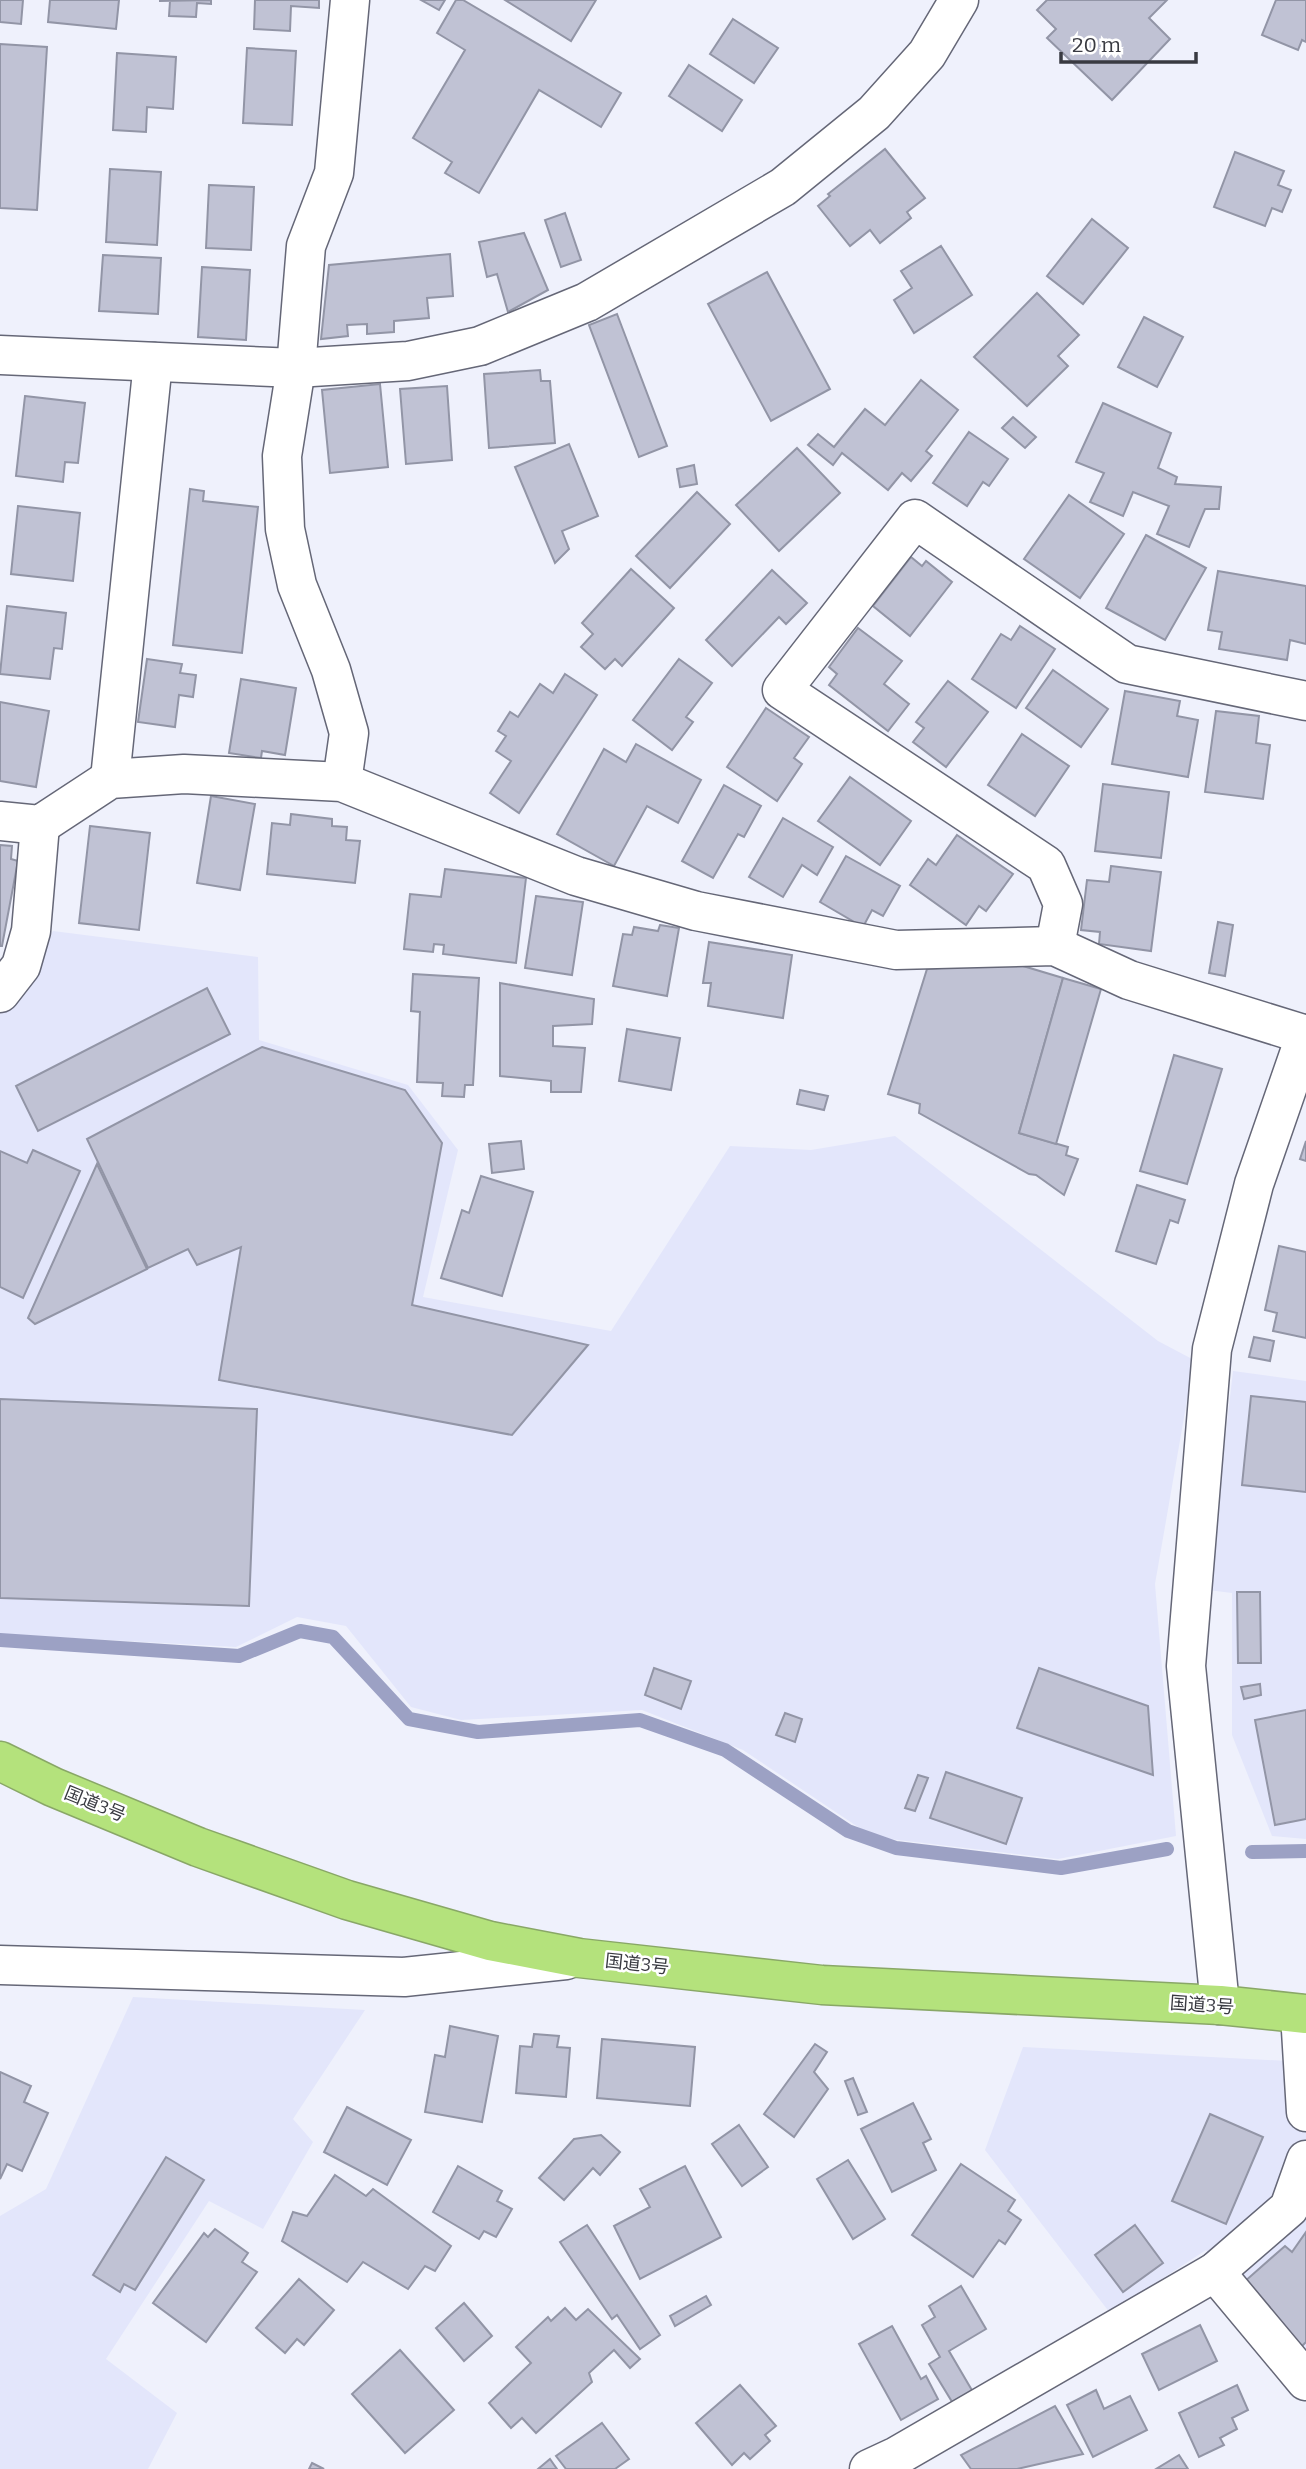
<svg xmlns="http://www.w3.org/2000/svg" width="1306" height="2469" viewBox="0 0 1306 2469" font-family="Bitter,'Noto Sans JP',serif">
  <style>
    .built { fill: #e3e6fb }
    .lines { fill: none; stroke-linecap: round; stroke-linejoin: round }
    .stream { stroke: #9ca1c4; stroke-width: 14 }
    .building { fill: #c0c2d4; stroke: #9295a6; stroke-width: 2 }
    .minor-casing { stroke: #656777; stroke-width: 41 }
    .highway-casing { stroke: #89a767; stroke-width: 41 }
    .minor { stroke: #fff; stroke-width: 38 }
    .highway { stroke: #b4e27c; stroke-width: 38 }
    .labels { text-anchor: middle; stroke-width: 5; stroke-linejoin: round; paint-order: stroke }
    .street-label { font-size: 18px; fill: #393a41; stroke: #fff }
  </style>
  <rect width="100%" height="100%" fill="#eff1fc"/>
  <!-- built -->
  <g class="built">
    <polygon points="53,931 258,957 259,1040 408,1085 458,1150 423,1297 611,1331 730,1146 811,1150 895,1136 1158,1341 1194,1360 1155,1584 1176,1836 1058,1859 873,1837 743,1750 642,1710 461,1720 411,1707 346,1626 297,1617 236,1647 0,1634 0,1007"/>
    <polygon points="1233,1371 1306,1381 1306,1839 1272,1836 1232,1735 1232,1593 1208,1590"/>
    <polygon points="133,1997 365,2010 293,2119 313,2142 263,2229 209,2201 106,2359 177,2413 148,2469 0,2469 0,2216 46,2189"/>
    <polygon points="1023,2047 1306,2062 1306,2370 1206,2250 1110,2313 985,2150"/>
  </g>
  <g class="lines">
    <!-- stream -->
    <g class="stream">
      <polyline points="0,1640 239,1656 300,1631 333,1637 409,1719 478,1732 640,1720 725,1750 848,1831 896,1848 1061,1868 1167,1849"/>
      <polyline points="1252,1852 1306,1851"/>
    </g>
  </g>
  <!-- building -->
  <g class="building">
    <polygon points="0,0 23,0 21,24 0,22"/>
    <polygon points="50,0 119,0 116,29 48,22"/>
    <polygon points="211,0 211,4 197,3 196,17 169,16 170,1 159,1"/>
    <polygon points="255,0 319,0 319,8 291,6 290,31 254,29"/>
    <polygon points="421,0 445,0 439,10"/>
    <polygon points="456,0 463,0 621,93 601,127 539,90 479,193 445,173 452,162 413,138 465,50 437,33"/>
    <polygon points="505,0 596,0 571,41"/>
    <polygon points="1047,0 1167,0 1149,18 1170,39 1112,100 1047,38 1056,29 1037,10"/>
    <polygon points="1276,0 1306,0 1306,42 1302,40 1298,50 1262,35"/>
    <polygon points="733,19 778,48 754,83 710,54"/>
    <polygon points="0,44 47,47 37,210 0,208"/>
    <polygon points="247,48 296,51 292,125 243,123"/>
    <polygon points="117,53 176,57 173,109 147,107 146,132 113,130"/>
    <polygon points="689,65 742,100 722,131 669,96"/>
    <polygon points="885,149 925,198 907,212 911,218 880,243 870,230 850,246 818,206 830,196 828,194"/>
    <polygon points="1235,152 1284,171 1278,185 1291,190 1282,212 1272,208 1265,226 1214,207"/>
    <polygon points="110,169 161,172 157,245 106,242"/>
    <polygon points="209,185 254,187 251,250 206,248"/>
    <polygon points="565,213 581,260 561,267 545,220"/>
    <polygon points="1092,219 1128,248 1083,304 1047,276"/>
    <polygon points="524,233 548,290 508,312 497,274 487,277 479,242"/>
    <polygon points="941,246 972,295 914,333 894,300 912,288 901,271"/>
    <polygon points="450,254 453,296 427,298 429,318 394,321 394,332 367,334 367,324 347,325 348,336 321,339 329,265"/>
    <polygon points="103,255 161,258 158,314 99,311"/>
    <polygon points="202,267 250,270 246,340 198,337"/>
    <polygon points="767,272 830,389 771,421 708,304"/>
    <polygon points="1037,293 1079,335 1058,356 1068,366 1027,406 974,357"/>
    <polygon points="617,314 667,446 639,457 589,325"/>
    <polygon points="1144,317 1183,337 1157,387 1118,367"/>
    <polygon points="540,370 541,381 550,381 555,443 489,448 484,374"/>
    <polygon points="921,380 958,410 926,451 932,456 911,481 902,473 888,490 842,453 833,465 808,445 818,434 834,447 865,409 885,425"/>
    <polygon points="380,384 388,467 330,473 322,390"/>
    <polygon points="447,386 452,460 406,464 400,389"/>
    <polygon points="25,396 85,403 78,463 65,462 63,482 16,476"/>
    <polygon points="1103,403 1171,433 1158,468 1177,477 1175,484 1221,487 1219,509 1205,509 1189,547 1157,534 1169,506 1133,492 1123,516 1090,502 1104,473 1076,462"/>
    <polygon points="1013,417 1036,437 1025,448 1002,428"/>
    <polygon points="969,432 1008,459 989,486 983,482 967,506 933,483"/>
    <polygon points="569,444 598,516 562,531 569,549 555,563 515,467"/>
    <polygon points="797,448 840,493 779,551 736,505"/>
    <polygon points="694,465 697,484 680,487 677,469"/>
    <polygon points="190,489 204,491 203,501 258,507 242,653 173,645"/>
    <polygon points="697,492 730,524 670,588 636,556"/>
    <polygon points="1069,495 1124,534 1080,598 1024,559"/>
    <polygon points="18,506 80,513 73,581 11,574"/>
    <polygon points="1146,535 1206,568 1165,640 1106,608"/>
    <polygon points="911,557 922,566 926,561 952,582 910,636 873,606"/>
    <polygon points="631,569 674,608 622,666 615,659 605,669 581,647 593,634 582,623"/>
    <polygon points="772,570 807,603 786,624 779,617 732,666 706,640"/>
    <polygon points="1218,571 1306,586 1306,644 1290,640 1287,660 1219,649 1222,632 1208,630"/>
    <polygon points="7,606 66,613 62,649 54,648 50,679 0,674"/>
    <polygon points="1020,626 1055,649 1016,708 972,679 1001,634 1011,640"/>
    <polygon points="858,628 902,661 884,684 909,704 888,731 829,685 837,674 829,667"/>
    <polygon points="147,659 182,664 180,673 196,675 193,697 179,695 175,727 138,722"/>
    <polygon points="679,659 712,683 686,717 693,722 672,750 633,720"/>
    <polygon points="1053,670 1108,709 1081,747 1026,708"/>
    <polygon points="565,674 597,695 519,813 490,793 511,761 496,751 506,736 498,731 510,712 518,717 540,684 553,693"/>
    <polygon points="241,679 296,688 285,755 262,751 261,758 229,753"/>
    <polygon points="948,681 988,712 946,767 913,742 924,728 916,722"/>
    <polygon points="1125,691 1180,701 1177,716 1198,720 1188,777 1112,764"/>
    <polygon points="0,702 49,711 36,787 0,781"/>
    <polygon points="766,708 809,737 794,758 802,764 777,801 727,767"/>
    <polygon points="1216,711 1259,716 1256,743 1270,745 1263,799 1205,792"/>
    <polygon points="1022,734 1069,766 1035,816 988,785"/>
    <polygon points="636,744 701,780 678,823 647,806 614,866 557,834 604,749 626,762"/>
    <polygon points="850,777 911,821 880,865 818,821"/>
    <polygon points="1103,784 1169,792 1161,858 1095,851"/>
    <polygon points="724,785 761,806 744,837 738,834 713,878 682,861"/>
    <polygon points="211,796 255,804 240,890 197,883"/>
    <polygon points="291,814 332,819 332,826 347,827 346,840 360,841 355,883 267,874 272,823 290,825"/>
    <polygon points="783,818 833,847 817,875 802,865 783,897 749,877"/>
    <polygon points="90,826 150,833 139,930 79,923"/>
    <polygon points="957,835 1013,874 986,911 979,906 966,925 910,885 928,859 936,865"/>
    <polygon points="0,845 12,846 11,859 18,861 2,946 0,946"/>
    <polygon points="846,856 900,886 883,916 872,910 863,927 820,902"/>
    <polygon points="1111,866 1161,872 1151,951 1099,944 1100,932 1081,930 1087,880 1109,882"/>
    <polygon points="445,869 526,878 516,963 443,954 444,945 434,944 433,952 404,949 410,894 441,897"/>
    <polygon points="536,896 583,902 572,975 525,968"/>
    <polygon points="1218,922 1233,925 1225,976 1209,973"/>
    <polygon points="660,925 679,928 667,996 613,986 623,934 632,935 634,927 658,931"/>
    <polygon points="709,942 792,955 783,1018 708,1006 711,983 703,983"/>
    <polygon points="1013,963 1063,978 1019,1133 1068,1147 1066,1155 1078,1159 1064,1195 1036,1175 1029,1174 919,1113 920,1104 888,1094 927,969"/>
    <polygon points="413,974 479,978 473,1085 465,1085 464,1097 442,1096 443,1083 417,1082 420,1012 411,1011"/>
    <polygon points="1063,978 1101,989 1056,1144 1019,1133"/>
    <polygon points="500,983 594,999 592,1024 553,1026 553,1046 585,1048 581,1092 551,1092 551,1081 500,1076"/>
    <polygon points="207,988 230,1034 38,1131 16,1086"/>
    <polygon points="627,1029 680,1038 671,1090 619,1081"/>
    <polygon points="262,1047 405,1090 442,1143 412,1305 588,1345 512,1435 219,1380 241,1247 197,1265 188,1249 148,1268 87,1139"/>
    <polygon points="1174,1055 1222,1069 1187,1184 1140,1171"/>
    <polygon points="800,1090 828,1096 824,1110 797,1104"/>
    <polygon points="521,1141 524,1169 492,1173 489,1144"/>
    <polygon points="1306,1141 1306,1161 1300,1159"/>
    <polygon points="33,1150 80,1171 23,1298 0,1287 0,1151 27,1163"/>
    <polygon points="97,1164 147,1269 35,1324 28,1318"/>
    <polygon points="481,1176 533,1192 502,1296 441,1278 462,1210 469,1213"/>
    <polygon points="1137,1185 1185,1200 1178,1223 1170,1220 1156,1264 1116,1251"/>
    <polygon points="1279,1246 1306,1252 1306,1338 1273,1331 1277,1313 1265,1310"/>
    <polygon points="1254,1337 1274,1341 1270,1361 1249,1357"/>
    <polygon points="1251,1396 1306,1402 1306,1492 1242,1485"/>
    <polygon points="0,1399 257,1409 249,1606 0,1598"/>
    <polygon points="1237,1592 1260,1592 1261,1663 1238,1663"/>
    <polygon points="654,1668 691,1681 681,1709 645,1695"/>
    <polygon points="1039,1668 1148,1706 1153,1775 1017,1728"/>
    <polygon points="1260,1684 1261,1695 1244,1699 1241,1687"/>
    <polygon points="1306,1710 1306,1819 1275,1825 1255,1720"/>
    <polygon points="785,1713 802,1719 795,1742 776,1735"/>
    <polygon points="946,1772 1022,1798 1006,1844 930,1818"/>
    <polygon points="918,1775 928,1778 915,1811 905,1808"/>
    <polygon points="450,2026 498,2036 482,2122 425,2112 435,2055 445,2057"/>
    <polygon points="534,2034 559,2036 557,2047 570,2048 566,2097 516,2093 520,2046 532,2047"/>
    <polygon points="602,2039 695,2047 690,2106 597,2098"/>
    <polygon points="815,2044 827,2052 814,2072 828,2089 794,2137 764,2114"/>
    <polygon points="0,2072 31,2086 24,2102 48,2113 22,2171 7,2164 0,2179"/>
    <polygon points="853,2078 867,2112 858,2115 845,2081"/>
    <polygon points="913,2103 931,2139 923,2143 936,2170 892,2192 861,2129"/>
    <polygon points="347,2107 411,2140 387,2185 324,2152"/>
    <polygon points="1210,2114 1263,2137 1226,2224 1172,2201"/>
    <polygon points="739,2125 768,2167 742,2186 712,2144"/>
    <polygon points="601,2135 620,2152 600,2175 593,2168 564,2200 539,2178 574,2139"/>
    <polygon points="166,2157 204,2180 135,2290 124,2284 120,2292 93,2275"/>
    <polygon points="848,2160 885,2219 853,2239 817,2179"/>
    <polygon points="961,2164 1015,2200 1008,2211 1021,2220 1005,2244 999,2240 973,2277 912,2235"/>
    <polygon points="458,2166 502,2191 497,2201 512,2209 496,2237 484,2231 479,2239 433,2212"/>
    <polygon points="685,2166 721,2237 640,2279 614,2226 650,2207 640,2189"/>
    <polygon points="335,2175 366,2196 373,2189 451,2246 435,2271 425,2266 408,2289 363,2262 347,2282 282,2241 293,2212 307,2216"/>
    <polygon points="587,2225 660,2335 640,2349 617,2315 612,2319 560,2242"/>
    <polygon points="1135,2225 1163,2263 1123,2292 1095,2255"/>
    <polygon points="215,2229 248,2253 242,2262 257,2272 206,2342 153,2303 204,2233 208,2237"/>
    <polygon points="1306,2232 1306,2342 1298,2350 1244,2282 1285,2246 1292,2252"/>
    <polygon points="299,2279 334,2310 304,2345 297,2339 285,2353 256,2328"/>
    <polygon points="961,2286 986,2329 949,2351 973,2392 954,2405 929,2364 940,2357 922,2325 935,2317 929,2306"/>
    <polygon points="706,2296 711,2305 675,2326 670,2316"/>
    <polygon points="464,2303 492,2336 464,2361 436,2328"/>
    <polygon points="565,2308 576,2320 588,2309 640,2359 630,2368 614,2350 589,2373 592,2382 536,2433 522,2418 511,2428 489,2403 531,2363 516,2347 548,2317 551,2321"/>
    <polygon points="1200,2325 1217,2361 1159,2390 1142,2354"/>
    <polygon points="892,2326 921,2379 926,2376 938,2399 901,2420 859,2344"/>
    <polygon points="400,2350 454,2410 405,2453 352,2394"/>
    <polygon points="740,2385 776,2426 765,2435 770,2441 750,2459 744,2453 732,2465 696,2423"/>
    <polygon points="1237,2385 1248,2410 1232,2418 1237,2429 1220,2438 1224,2445 1199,2457 1179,2413"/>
    <polygon points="1096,2390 1104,2409 1130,2396 1147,2430 1093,2457 1067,2405"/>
    <polygon points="1055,2406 1083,2454 1017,2469 971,2469 961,2455"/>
    <polygon points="602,2423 629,2459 615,2469 566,2469 556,2456"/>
    <polygon points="1179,2455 1188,2469 1156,2469"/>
    <polygon points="550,2459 557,2469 538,2469"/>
    <polygon points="312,2463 324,2469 309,2469"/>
  </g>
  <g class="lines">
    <defs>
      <g id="minor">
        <polyline points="0,355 296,368 408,361 480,346 587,302 783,187 874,113 927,54 959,0"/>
        <polyline points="110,779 153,362"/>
        <polyline points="342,782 349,733 331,670 297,585 285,529 282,456 296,368 306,246 334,173 350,0"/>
        <polyline points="0,821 40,825 110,779 184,774 342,782 576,876 696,911 896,950 1055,946 1129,980 1306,1035"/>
        <polyline points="1055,946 1063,904 1046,865 782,690 915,519 1127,664 1306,701"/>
        <polyline points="0,993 21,966 31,931 40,825"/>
        <polyline points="0,1965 404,1977 566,1960"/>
        <polyline points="1220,2005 1186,1666 1212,1349 1254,1184 1306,1034"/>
        <polyline points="1300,2014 1306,2112"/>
        <polyline points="1215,2272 1306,2381"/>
        <polyline points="869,2469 897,2456 1215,2272 1289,2208 1306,2160"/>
      </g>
      <polyline id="highway" points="0,1761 53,1787 198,1847 347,1900 490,1941 579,1958 822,1985 1220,2005 1306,2014"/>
    </defs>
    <!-- minor casing -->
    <use href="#minor" class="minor-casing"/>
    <!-- highway casing -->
    <use href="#highway" class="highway-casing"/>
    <!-- minor -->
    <use href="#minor" class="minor"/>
    <!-- highway -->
    <use href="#highway" class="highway"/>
  </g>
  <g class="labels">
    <!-- street labels -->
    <g class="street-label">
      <text transform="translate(95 1804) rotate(22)" y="6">国道3号</text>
      <text transform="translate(637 1964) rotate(6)" y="6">国道3号</text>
      <text transform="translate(1202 2005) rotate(4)" y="6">国道3号</text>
    </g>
  </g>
  <!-- scale -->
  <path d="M1061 52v10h135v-10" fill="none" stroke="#393a41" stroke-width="3.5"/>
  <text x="1072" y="52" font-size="21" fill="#393a41" stroke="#ffffff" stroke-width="5" paint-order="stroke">20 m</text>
</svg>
